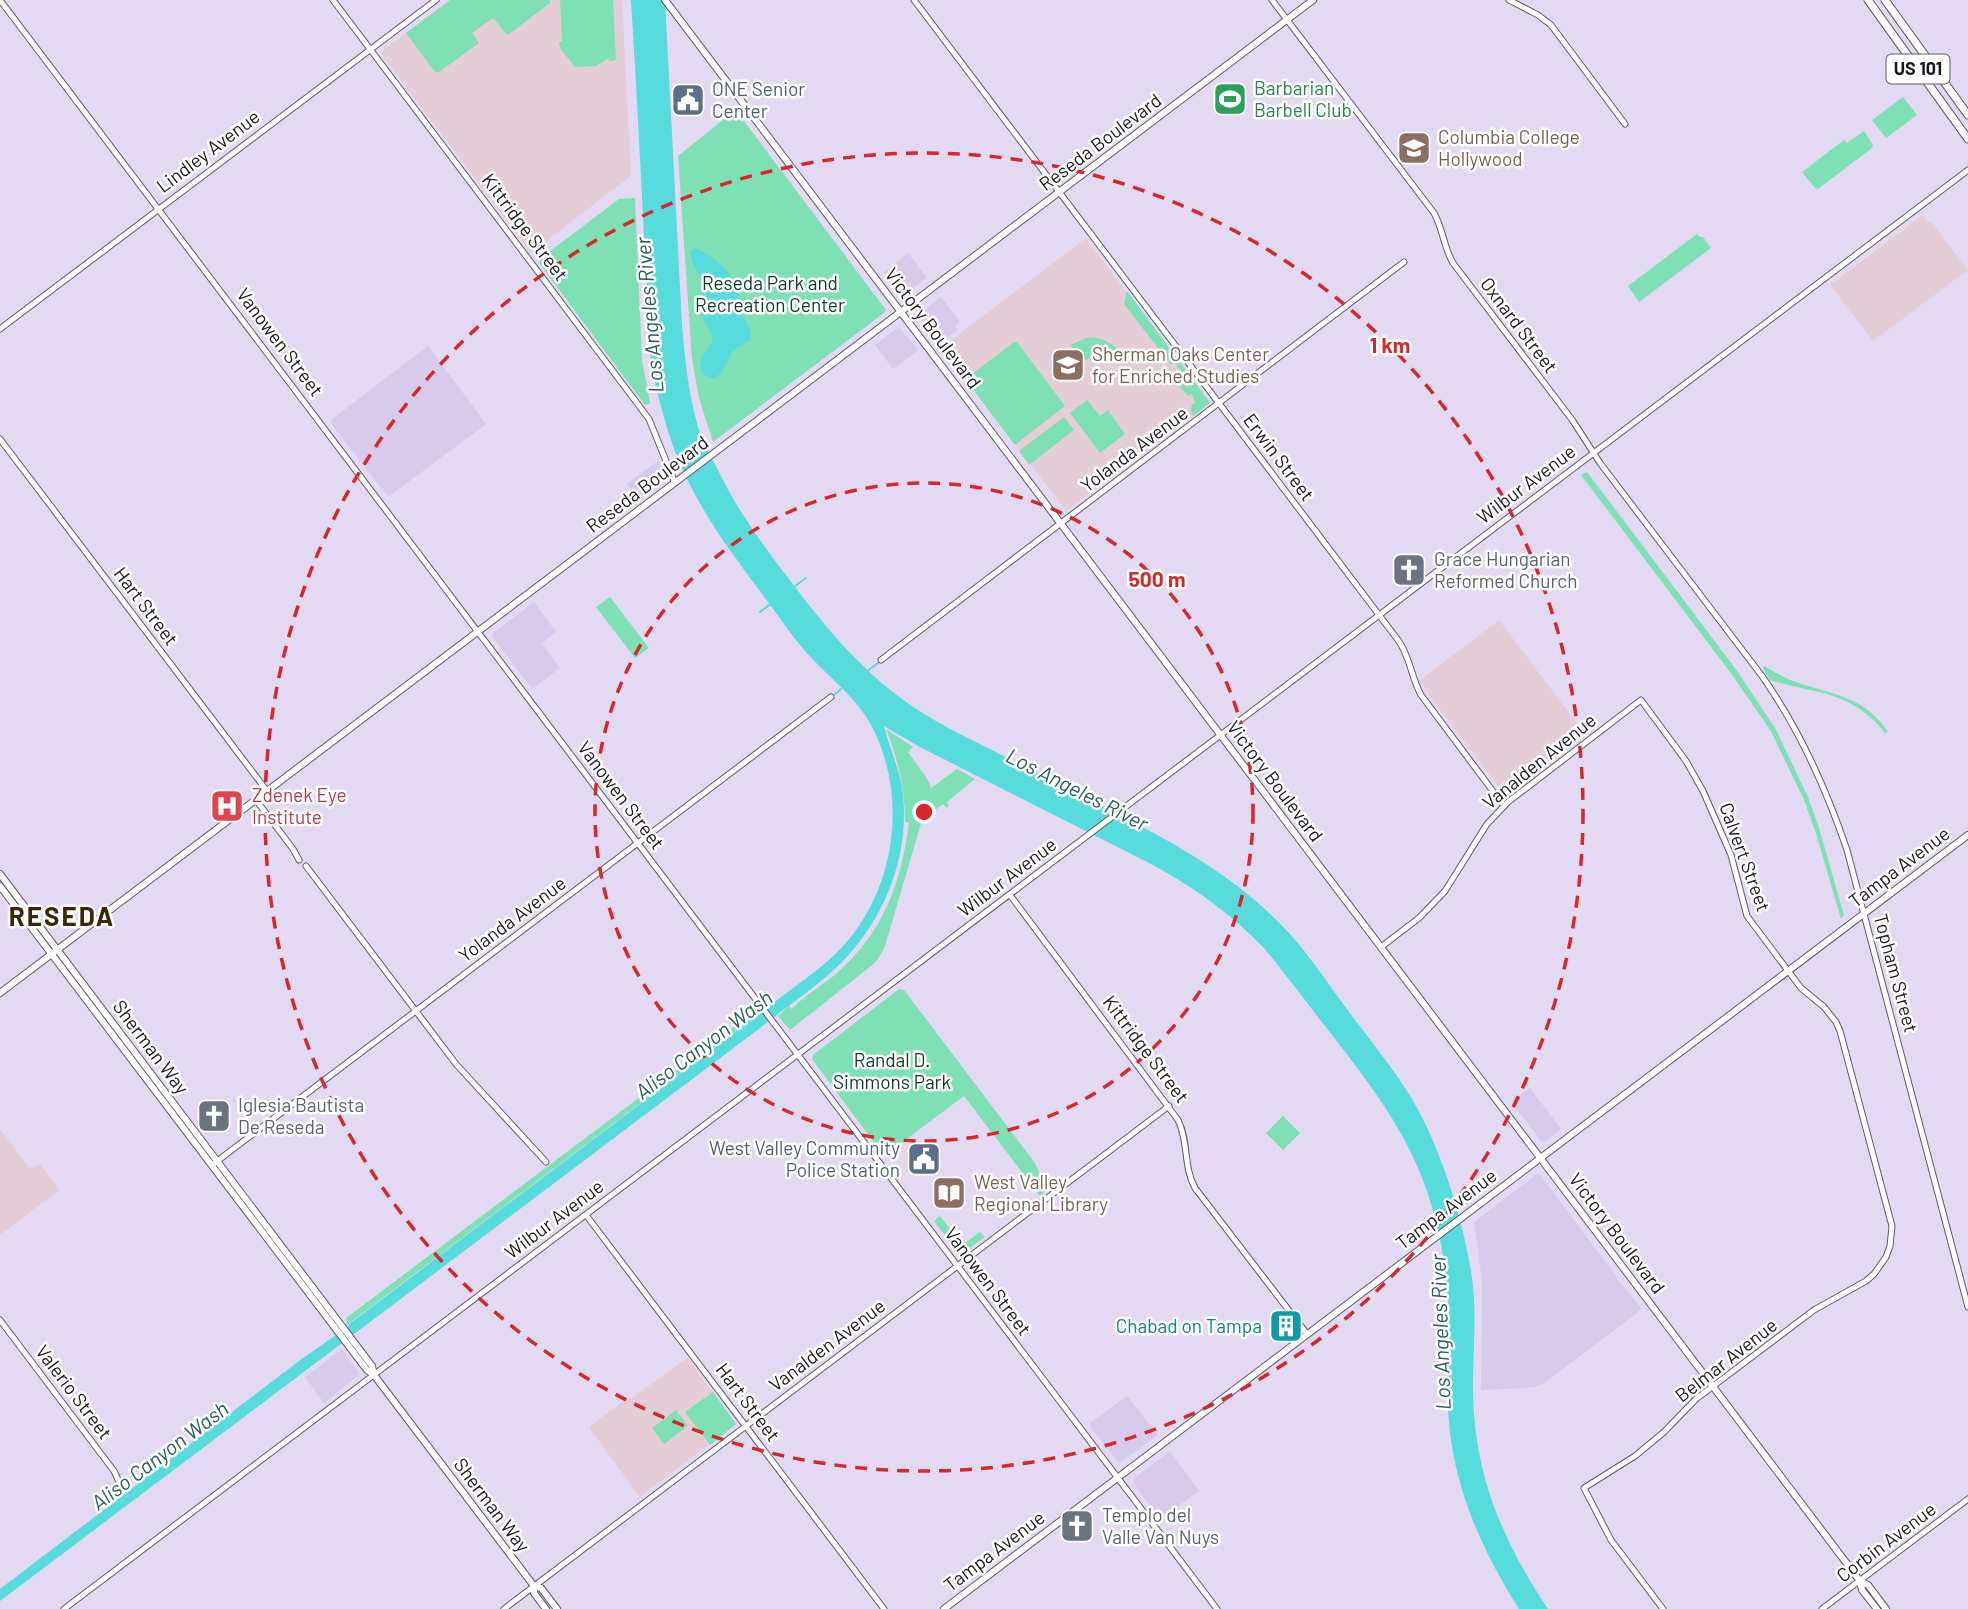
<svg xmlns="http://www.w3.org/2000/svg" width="1968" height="1609" viewBox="0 0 1968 1609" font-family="Barlow,sans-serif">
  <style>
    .built { fill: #d8caea }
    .education { fill: #e5cdd8 }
    .green { fill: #7fe0b5 }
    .water { fill: #57dbdd }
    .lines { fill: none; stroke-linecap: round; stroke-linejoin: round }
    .stream { stroke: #57dbdd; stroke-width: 2 }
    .secondary-casing { stroke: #61586e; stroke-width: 7 }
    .primary-casing { stroke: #61586e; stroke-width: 8 }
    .highway-casing { stroke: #61586e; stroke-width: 9 }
    .secondary { stroke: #fff; stroke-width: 5 }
    .primary { stroke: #fff; stroke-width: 6 }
    .highway { stroke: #fff; stroke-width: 7 }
    .ring { fill: none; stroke: #d62828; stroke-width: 3.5; stroke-dasharray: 12 9 }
    .labels { text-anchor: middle; stroke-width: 5; stroke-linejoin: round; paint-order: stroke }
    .shield { fill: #fff; stroke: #5f5d63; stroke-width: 2 }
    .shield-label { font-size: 18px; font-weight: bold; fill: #1b1720 }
    .leisure-label { font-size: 19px; fill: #27864d; stroke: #fff; text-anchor: start }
    .service-label { font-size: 19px; fill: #4e5e75; stroke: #fff; text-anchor: start }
    .education-label { font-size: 19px; fill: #785e54; stroke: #fff; text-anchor: start }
    .street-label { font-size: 19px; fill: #1b1720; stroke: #fff }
    .park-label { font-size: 19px; fill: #0d3a29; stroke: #fff }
    .worship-label { font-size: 19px; fill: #5b616d; stroke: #fff; text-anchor: start }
    .health-label { font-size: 19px; fill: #be3a42; stroke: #fff; text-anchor: start }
    .culture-label { font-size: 19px; fill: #0d838f; stroke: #fff; text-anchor: end }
    .water-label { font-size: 21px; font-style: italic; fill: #265d5e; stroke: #fff }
    .district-label { font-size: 26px; font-weight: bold; letter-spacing: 2px; fill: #402505; stroke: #fff }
    .centre { fill: #d62828; stroke: #fff; stroke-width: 3.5 }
    .ring-label { font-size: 21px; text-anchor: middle; font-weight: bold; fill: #d62828; stroke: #fff; stroke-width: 5; stroke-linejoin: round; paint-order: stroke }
  </style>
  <rect width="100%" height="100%" fill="#e4d9f3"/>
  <!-- built -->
  <g class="built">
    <polygon points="908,253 927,278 904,295 884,272"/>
    <polygon points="941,297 960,322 955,326 958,330 940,344 919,317 920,313"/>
    <polygon points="899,327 918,350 893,369 875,345"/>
    <polygon points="428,346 486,424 388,497 332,425 331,420"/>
    <polygon points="659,460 665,478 638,499 627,484"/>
    <polygon points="534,602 556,632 542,643 560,668 532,689 492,636 493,633"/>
    <polygon points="1530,1088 1561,1129 1545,1142 1541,1141 1513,1104 1513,1101"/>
    <polygon points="1537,1174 1540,1175 1617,1277 1617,1279 1642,1309 1546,1382 1535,1387 1525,1388 1481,1390 1482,1281 1474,1222"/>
    <polygon points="342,1349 360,1374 324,1403 305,1377"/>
    <polygon points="1127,1396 1158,1435 1119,1463 1090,1427 1090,1423"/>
    <polygon points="1170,1451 1199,1491 1162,1518 1159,1518 1133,1483 1133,1479"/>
  </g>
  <!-- education -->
  <g class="education">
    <polygon points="450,0 622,0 631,176 533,251 529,250 382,55 383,50"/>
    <polygon points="1923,215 1928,223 1931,221 1968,270 1873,341 1830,285"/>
    <polygon points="1086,238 1210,403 1066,511 941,348"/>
    <polygon points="1499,620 1585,734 1505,795 1426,691 1420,680"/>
    <polygon points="0,1129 29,1167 33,1168 40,1164 59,1190 0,1235"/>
    <polygon points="687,1358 736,1424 640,1497 590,1429 590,1426 626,1399 632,1398"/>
  </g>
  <!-- green -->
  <g class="green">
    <polygon points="450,0 550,0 550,3 508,35 506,34 493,18 472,33 479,43 439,72 435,72 406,33"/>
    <polygon points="560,0 613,0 616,60 609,61 609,58 596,66 575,67 560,48 559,42 562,41"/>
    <polygon points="1903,97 1917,115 1886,138 1872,120"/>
    <polygon points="733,112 738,113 886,310 884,313 713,442 699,398 692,359 678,156"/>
    <polygon points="1864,131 1873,145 1872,148 1818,189 1815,188 1802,172 1844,140 1847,143"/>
    <polygon points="635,198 642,360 650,403 645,405 539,263 541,258 619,199"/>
    <polygon points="1697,234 1700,237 1703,237 1711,248 1639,302 1628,286"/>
    <polygon points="1127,291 1209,401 1209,404 1193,416 1191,409 1192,404 1195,403 1192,394 1188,396 1180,387 1188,380 1175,363 1171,365 1124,304"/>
    <path d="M1086,338c12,-1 21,2 31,10l-17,12 -3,-4 -4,-1 -8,6 -15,-16z"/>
    <polygon points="1014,342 1017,342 1065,406 1016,444 1014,444 966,380 967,378"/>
    <polygon points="1087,400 1100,416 1108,410 1125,434 1100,453 1070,413"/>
    <polygon points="1064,417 1074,430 1029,465 1019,451"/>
    <polygon points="1587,472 1735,668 1775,728 1808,797 1819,828 1844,915 1841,919 1815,830 1804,800 1771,731 1730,672 1581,475"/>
    <polygon points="610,597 649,648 635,658 596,607"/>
    <path d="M1764,666c12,7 22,13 35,17 36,12 66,14 89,49l-3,1c-35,-43 -66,-38 -115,-53l-7,-11z"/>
    <path d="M886,729l27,18 -5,5 20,28 3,8 26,-19 18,10 -28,23 2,4 -3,2 -3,-4 -21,16 -37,126 -7,13 -7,7 -81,64 -12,-14 11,-10 3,3c12,-14 32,-24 46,-37 46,-41 63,-89 71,-149l-4,-1c0,-33 -7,-62 -19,-93z"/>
    <polygon points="899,989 904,990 1035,1163 1047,1189 1040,1196 964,1096 884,1156 812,1059 813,1055"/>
    <polygon points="753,1012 757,1015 347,1325 346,1318"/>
    <polygon points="1283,1116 1300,1133 1283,1150 1266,1133"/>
    <polygon points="940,1216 962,1245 980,1232 985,1237 960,1255 934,1221"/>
    <polygon points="713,1392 736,1424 710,1445 685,1412"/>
    <polygon points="676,1410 688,1426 664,1444 652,1428"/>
  </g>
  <!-- water -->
  <g class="water">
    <path d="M631,0h34l17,325c3,33 6,66 15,98 4,16 12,31 20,45 17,36 38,66 62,98 41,54 79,104 136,142 30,20 63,35 95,51 42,21 83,42 125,64 57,30 110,62 154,110 22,24 40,52 60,79 21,28 44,56 63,87 29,49 52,123 60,179 5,36 1,72 1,108 0,85 28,153 75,223h-29c-36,-57 -64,-118 -70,-186 -3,-34 1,-67 0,-101 -1,-35 -5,-70 -14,-104 -18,-73 -58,-125 -103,-183 -23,-29 -45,-59 -68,-87 -35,-36 -69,-60 -113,-84l-233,-118 -34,-20c5,20 14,40 18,61 10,67 -18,136 -66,181 -22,20 -48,38 -72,57l-764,576v-12l303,-231 46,-32 -1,-1 465,-352c20,-15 38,-33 51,-55 35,-57 39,-135 6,-195 -16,-28 -44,-48 -65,-72 -16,-19 -30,-40 -45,-60 -38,-50 -75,-102 -93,-163 -6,-22 -13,-45 -16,-68 -5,-41 -4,-83 -7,-124 -4,-78 -8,-157 -13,-236z"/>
    <path d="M695,248c15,6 36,23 42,38 3,9 2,19 5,28 4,10 11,15 8,26l-17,11 -12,22 -7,6 -10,-4c-11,-19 5,-21 9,-37l-13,-26c2,-7 7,-14 6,-23 -2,-15 -16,-19 -15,-38z"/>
  </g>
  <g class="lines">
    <!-- stream -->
    <g class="stream">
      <polyline points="795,586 806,578"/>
      <polyline points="760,612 771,604"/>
      <polyline points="866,672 881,661"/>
      <polyline points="832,697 841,689"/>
    </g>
    <defs>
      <g id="secondary">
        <polyline points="0,0 1217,1609"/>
        <polyline points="333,0 649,419 675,483"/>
        <path d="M914,0l484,640c12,16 13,37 23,55l83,111"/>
        <path d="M1272,0l162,213c9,16 10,35 19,50l120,158 27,42 162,213c38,54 64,112 85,174l121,457"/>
        <polyline points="1509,0 1538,15 1551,25 1625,124"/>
        <polyline points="0,329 436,0"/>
        <polyline points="0,439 267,791"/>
        <polyline points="881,660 1404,262"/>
        <polyline points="256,800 293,849 299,860"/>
        <polyline points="306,866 456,1064 546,1162"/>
        <path d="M1010,895l168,225c11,22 5,46 17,68l112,146"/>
        <polyline points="1381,947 1419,918 1445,891 1487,824 1508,802 1641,700 1686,761 1703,791 1731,855 1747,916 1801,988 1824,1007 1836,1022 1840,1031 1892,1226 1890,1246 1886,1257 1874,1274 1866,1281 1814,1310 1696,1399 1664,1432 1635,1456 1584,1488 1611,1540 1663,1609"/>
        <polyline points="212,1165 831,697"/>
        <polyline points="586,1215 884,1609"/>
        <polyline points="0,1320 114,1471 120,1484"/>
        <polyline points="64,1609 1968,170"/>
        <polyline points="504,1609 1169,1106"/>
        <polyline points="1822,1609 1968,1499"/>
      </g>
      <g id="primary">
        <polyline points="665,0 1860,1581 1862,1590 1877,1609"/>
        <polyline points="0,874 372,1366 374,1375"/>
        <polyline points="0,886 367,1370 374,1375 534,1586 541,1588 557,1609"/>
        <polyline points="0,993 1313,0"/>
        <polyline points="1860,1581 1868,1585 1886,1609"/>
        <polyline points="534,1586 534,1593 546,1609"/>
        <polyline points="944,1609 1968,835"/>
      </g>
      <g id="highway">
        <polyline points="1868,0 1968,139"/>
        <polyline points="1885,0 1968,115"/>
      </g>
    </defs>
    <!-- secondary casing -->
    <use href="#secondary" class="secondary-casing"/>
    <!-- primary casing -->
    <use href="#primary" class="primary-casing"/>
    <!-- highway casing -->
    <use href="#highway" class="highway-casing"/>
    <!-- secondary -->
    <use href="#secondary" class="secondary"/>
    <!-- primary -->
    <use href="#primary" class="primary"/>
    <!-- highway -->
    <use href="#highway" class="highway"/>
  </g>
  <!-- distance rings -->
  <g class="ring">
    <circle cx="924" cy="812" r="329"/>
    <circle cx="924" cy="812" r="659"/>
  </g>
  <!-- icons -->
  <defs>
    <symbol id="stadium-square" viewBox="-11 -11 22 22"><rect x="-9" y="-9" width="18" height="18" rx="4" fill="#2e9e5b" stroke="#fff"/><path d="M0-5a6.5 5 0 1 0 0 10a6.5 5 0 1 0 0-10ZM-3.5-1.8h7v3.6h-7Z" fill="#fff"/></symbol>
    <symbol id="civic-square" viewBox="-11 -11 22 22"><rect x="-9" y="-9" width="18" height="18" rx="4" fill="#5c6f8a" stroke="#fff"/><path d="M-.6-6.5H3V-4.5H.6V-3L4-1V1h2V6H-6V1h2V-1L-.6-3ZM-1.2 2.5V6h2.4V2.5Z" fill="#fff"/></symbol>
    <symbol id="university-square" viewBox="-11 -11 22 22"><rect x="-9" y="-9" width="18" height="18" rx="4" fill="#8d6e63" stroke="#fff"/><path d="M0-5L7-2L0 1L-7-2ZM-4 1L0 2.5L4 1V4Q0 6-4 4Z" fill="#fff"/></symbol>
    <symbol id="school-square" viewBox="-11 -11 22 22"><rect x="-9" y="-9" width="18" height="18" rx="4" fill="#8d6e63" stroke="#fff"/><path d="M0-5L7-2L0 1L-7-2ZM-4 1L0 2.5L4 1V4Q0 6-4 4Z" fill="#fff"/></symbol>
    <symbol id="church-square" viewBox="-11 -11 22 22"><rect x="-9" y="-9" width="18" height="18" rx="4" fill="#6b7280" stroke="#fff"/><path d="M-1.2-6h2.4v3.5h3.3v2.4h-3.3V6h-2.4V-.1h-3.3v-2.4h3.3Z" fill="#fff"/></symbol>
    <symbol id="hospital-square" viewBox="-11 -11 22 22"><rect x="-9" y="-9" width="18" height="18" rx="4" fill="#e0444e" stroke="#fff"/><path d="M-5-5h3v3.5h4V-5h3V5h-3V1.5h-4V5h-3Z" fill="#fff"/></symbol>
    <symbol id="library-square" viewBox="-11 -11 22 22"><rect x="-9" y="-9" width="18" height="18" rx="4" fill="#8d6e63" stroke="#fff"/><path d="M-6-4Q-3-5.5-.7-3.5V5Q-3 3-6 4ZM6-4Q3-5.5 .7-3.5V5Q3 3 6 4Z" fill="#fff"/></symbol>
    <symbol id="building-square" viewBox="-11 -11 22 22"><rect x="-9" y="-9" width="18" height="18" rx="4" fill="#0f9aa8" stroke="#fff"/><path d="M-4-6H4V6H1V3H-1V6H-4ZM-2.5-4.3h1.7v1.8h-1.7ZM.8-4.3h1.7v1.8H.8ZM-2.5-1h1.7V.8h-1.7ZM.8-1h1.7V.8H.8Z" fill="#fff"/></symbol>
  </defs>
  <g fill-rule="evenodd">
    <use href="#stadium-square" x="1211" y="80" width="38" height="38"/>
    <use href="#civic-square" x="669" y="81" width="38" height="38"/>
    <use href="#university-square" x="1395" y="129" width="38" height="38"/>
    <use href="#school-square" x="1049" y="346" width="38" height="38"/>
    <use href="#church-square" x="1390" y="551" width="38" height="38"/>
    <use href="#hospital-square" x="208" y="787" width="38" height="38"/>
    <use href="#church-square" x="195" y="1097" width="38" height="38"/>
    <use href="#civic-square" x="905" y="1140" width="38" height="38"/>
    <use href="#library-square" x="930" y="1174" width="38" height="38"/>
    <use href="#building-square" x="1267" y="1307" width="38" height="38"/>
    <use href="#church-square" x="1058" y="1507" width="38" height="38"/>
  </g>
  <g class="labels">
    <!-- shield labels -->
    <rect class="shield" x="1886.5" y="54.5" width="63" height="29" rx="5"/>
    <g class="shield-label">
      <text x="1918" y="75">US 101</text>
    </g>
    <!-- leisure labels -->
    <g class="leisure-label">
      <text x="1254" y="95">Barbarian<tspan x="1254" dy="22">Barbell Club</tspan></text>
    </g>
    <!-- service labels -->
    <g class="service-label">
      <text x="712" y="96">ONE Senior<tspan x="712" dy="22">Center</tspan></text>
      <text x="900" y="1155" text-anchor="end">West Valley Community<tspan x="900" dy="22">Police Station</tspan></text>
    </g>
    <!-- education labels -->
    <g class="education-label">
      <text x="1438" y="144">Columbia College<tspan x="1438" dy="22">Hollywood</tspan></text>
      <text x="1092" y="361">Sherman Oaks Center<tspan x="1092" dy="22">for Enriched Studies</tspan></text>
      <text x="974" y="1189">West Valley<tspan x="974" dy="22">Regional Library</tspan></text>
    </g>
    <!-- street labels -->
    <g class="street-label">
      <text transform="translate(1100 142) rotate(-37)" y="7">Reseda Boulevard</text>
      <text transform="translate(208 151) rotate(-37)" y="7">Lindley Avenue</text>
      <text transform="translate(525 227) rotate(53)" y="7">Kittridge Street</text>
      <text transform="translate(1519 325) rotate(53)" y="7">Oxnard Street</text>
      <text transform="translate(933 328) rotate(53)" y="7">Victory Boulevard</text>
      <text transform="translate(280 342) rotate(53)" y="7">Vanowen Street</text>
      <text transform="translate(1134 449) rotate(-37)" y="7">Yolanda Avenue</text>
      <text transform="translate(1279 457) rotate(53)" y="7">Erwin Street</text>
      <text transform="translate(647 484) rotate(-37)" y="7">Reseda Boulevard</text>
      <text transform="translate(1526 484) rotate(-37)" y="7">Wilbur Avenue</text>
      <text transform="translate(146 606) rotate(53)" y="7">Hart Street</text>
      <text transform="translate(1539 761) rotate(-39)" y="7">Vanalden Avenue</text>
      <text transform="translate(1275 781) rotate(53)" y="7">Victory Boulevard</text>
      <text transform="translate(621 795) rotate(53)" y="7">Vanowen Street</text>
      <text transform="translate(1745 857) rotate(70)" y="7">Calvert Street</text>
      <text transform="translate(1899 867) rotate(-37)" y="7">Tampa Avenue</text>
      <text transform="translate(1007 877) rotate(-37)" y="7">Wilbur Avenue</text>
      <text transform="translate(512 919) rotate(-37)" y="7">Yolanda Avenue</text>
      <text transform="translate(1896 973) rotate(75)" y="7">Topham Street</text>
      <text transform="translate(151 1047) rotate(53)" y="7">Sherman Way</text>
      <text transform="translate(1146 1049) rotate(53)" y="7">Kittridge Street</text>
      <text transform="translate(1446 1209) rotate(-37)" y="7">Tampa Avenue</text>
      <text transform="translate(554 1219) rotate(-37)" y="7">Wilbur Avenue</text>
      <text transform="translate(1617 1233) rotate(53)" y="7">Victory Boulevard</text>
      <text transform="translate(988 1281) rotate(53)" y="7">Vanowen Street</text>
      <text transform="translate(827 1345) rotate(-37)" y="7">Vanalden Avenue</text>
      <text transform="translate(1726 1360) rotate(-38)" y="7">Belmar Avenue</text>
      <text transform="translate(74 1392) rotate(53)" y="7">Valerio Street</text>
      <text transform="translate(748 1402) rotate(53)" y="7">Hart Street</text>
      <text transform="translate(492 1505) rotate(53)" y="7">Sherman Way</text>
      <text transform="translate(1886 1542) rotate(-37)" y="7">Corbin Avenue</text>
      <text transform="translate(994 1551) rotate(-37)" y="7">Tampa Avenue</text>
    </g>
    <!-- park labels -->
    <g class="park-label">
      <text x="770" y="290">Reseda Park and<tspan x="770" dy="22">Recreation Center</tspan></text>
      <text x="892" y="1067">Randal D.<tspan x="892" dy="22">Simmons Park</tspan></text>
    </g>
    <!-- worship labels -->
    <g class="worship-label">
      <text x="1434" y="566">Grace Hungarian<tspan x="1434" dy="22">Reformed Church</tspan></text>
      <text x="238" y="1112">Iglesia Bautista<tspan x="238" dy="22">De Reseda</tspan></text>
      <text x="1102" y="1522">Templo del<tspan x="1102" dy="22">Valle Van Nuys</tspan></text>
    </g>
    <!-- health labels -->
    <g class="health-label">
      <text x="252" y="802">Zdenek Eye<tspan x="252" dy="22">Institute</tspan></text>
    </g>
    <!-- culture labels -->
    <g class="culture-label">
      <text x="1262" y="1333">Chabad on Tampa</text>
    </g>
    <!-- water labels -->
    <g class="water-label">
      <text transform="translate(650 315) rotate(-95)" y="7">Los Angeles River</text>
      <text transform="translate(1077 790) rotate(27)" y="7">Los Angeles River</text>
      <text transform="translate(704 1045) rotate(-37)" y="7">Aliso Canyon Wash</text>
      <text transform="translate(1441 1332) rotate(-92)" y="7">Los Angeles River</text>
      <text transform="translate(160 1456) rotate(-37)" y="7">Aliso Canyon Wash</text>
    </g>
    <!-- district labels -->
    <g class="district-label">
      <text x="62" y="926">RESEDA</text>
    </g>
  </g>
  <circle cx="924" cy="812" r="10" class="centre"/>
  <g class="ring-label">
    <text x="1390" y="353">1 km</text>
    <text x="1157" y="587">500 m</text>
  </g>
</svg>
